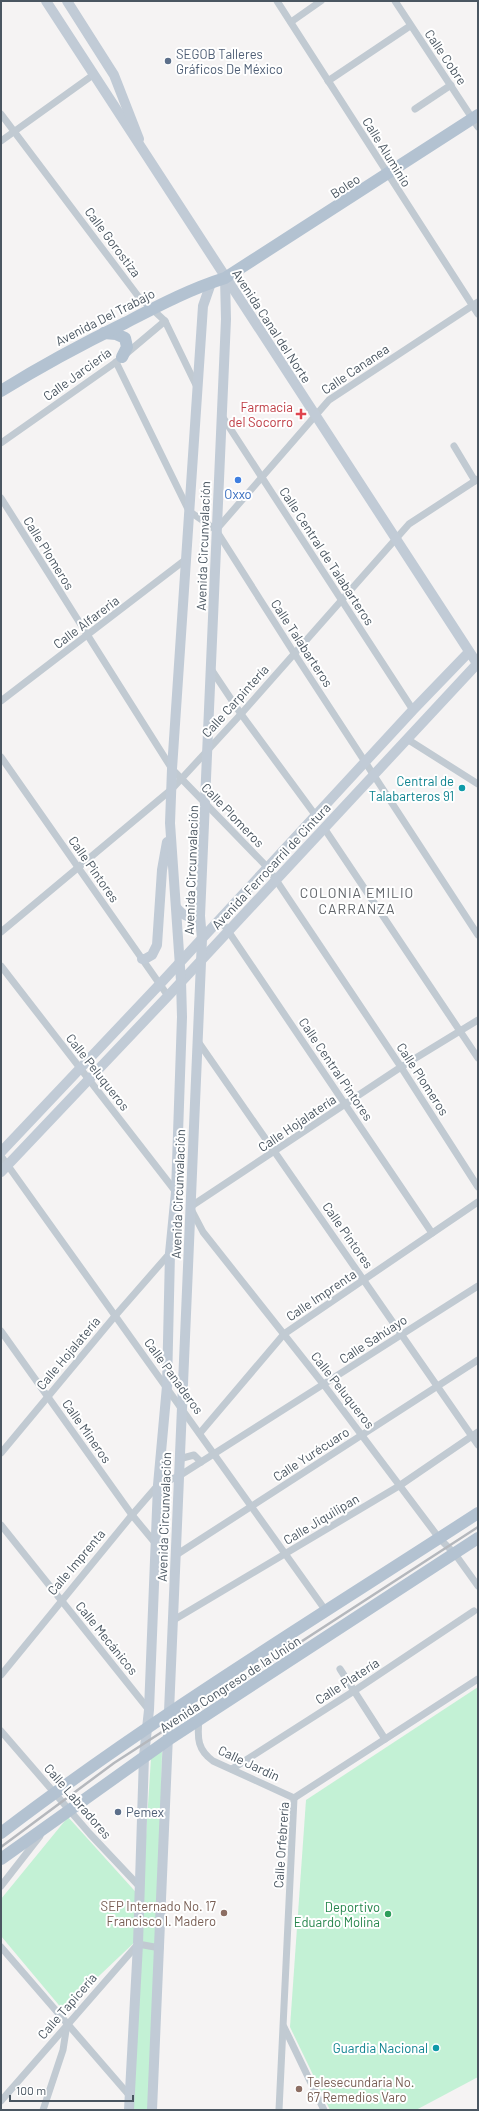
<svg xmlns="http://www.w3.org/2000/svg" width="479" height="2111" viewBox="0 0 479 2111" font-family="Barlow,sans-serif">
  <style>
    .green { fill: #c3f1d5 }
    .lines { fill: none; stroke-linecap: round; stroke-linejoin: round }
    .street { stroke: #c1cad2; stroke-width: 7 }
    .secondary { stroke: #c1cbd6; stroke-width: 10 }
    .primary { stroke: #b3c2d1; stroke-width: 12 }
    .rail { stroke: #b5b8bd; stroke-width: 2.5 }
    .service-dot { fill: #5c6f8a; stroke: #fff; stroke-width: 1.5 }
    .health-dot { fill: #e0444e; stroke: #fff; stroke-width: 1.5 }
    .shop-dot { fill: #3f7fe0; stroke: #fff; stroke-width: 1.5 }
    .culture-dot { fill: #0f9aa8; stroke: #fff; stroke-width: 1.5 }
    .education-dot { fill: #8d6e63; stroke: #fff; stroke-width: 1.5 }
    .leisure-dot { fill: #2e9e5b; stroke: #fff; stroke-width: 1.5 }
    .labels { text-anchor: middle; stroke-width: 4; stroke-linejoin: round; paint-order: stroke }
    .service-label { font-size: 13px; fill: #4e5e75; stroke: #fff; text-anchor: start }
    .street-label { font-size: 13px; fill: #4a5661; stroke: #fff }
    .health-label { font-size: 13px; fill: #be3a42; stroke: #fff; text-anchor: end }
    .shop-label { font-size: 13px; fill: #366cbe; stroke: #fff }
    .culture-label { font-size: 13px; fill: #0d838f; stroke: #fff; text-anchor: end }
    .education-label { font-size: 13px; fill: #785e54; stroke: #fff; text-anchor: end }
    .leisure-label { font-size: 13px; fill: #27864d; stroke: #fff; text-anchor: end }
    .neighbourhood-label { font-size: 14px; letter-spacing: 1px; fill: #5f6368; stroke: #fff }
  </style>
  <rect width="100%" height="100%" fill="#f5f3f3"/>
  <!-- green -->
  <g class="green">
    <polygon points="478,1687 478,2077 416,2110 330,2110 290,2027 306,1800"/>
    <polygon points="162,1751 160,1861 148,2110 133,2110 138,1939 63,2010 1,1936 1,1899 68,1817 142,1899 151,1758"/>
  </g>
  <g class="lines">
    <!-- street -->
    <g class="street">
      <polyline points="277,1 478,314"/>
      <polyline points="395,1 478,127"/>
      <polyline points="291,22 321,1"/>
      <polyline points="328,81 410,26"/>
      <polyline points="415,109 451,85"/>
      <polyline points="1,114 138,296 165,321 197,387"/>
      <polyline points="1,141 93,75"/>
      <polyline points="127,353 165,321"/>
      <polyline points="116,362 189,511 216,530 294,653 478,935"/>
      <polyline points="222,416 413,710"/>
      <polyline points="1,443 119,360"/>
      <polyline points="454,446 475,481"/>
      <polyline points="1,498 172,769 268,868 401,1067 478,1187"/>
      <polyline points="216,530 329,400 478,302"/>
      <polyline points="211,669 241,714 316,816"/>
      <polyline points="1,701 185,560"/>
      <polyline points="407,739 478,784"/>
      <polyline points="1,757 168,996"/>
      <polyline points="324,828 478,1058"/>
      <polyline points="220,919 432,1233"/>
      <polyline points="1,932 172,789 241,714 409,524 478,479"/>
      <polyline points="1,966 176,1192"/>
      <polyline points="478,1020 401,1067 190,1207 203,1232 324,1385 439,1538 455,1554 478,1586"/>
      <polyline points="197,1040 478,1445"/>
      <polyline points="1,1156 326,1611"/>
      <polyline points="1,1331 132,1515 156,1544"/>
      <polyline points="200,1433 284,1334 478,1202"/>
      <polyline points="1,1453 115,1316 170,1253"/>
      <polyline points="179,1459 194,1455 201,1462"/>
      <polyline points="1,1525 149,1710"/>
      <polyline points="176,1555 478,1360"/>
      <polyline points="172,1621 399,1486 478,1432"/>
      <polyline points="340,1669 385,1739"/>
      <polyline points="1,1675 132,1515 158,1485 179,1476 478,1286"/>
      <path d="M199,1720c-2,19 -1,30 14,41l81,37"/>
      <polyline points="1,1731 90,1834 139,1886"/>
      <polyline points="232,1769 354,1691 474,1611"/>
      <polyline points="294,1798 478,1679"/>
      <polyline points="1,1886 40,1836"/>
      <polyline points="1,1947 129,2095"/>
      <polyline points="284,2027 324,2110"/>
      <polyline points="1,2101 138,1944 160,1948"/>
      <polyline points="43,2110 63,2050 67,2024"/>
      <polyline points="279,2110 294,1798"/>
    </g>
    <!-- secondary -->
    <g class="secondary">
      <polyline points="46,1 478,665"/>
      <polyline points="67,1 114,75 139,139"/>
      <path d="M176,907c7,9 14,13 24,9"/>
      <polyline points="142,959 145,959 152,955 157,945 162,870 167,842"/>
      <polyline points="1,1152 160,984 413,710 469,652"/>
      <polyline points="1,1172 168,996 477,664"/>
      <polyline points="129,2110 138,1944 144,1756 149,1710 158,1485 167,1386 170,1253 176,1192 182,1017 181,981 170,823 172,769 203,306 211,283"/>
      <polyline points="152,2110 202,939 200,916 226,319 225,278"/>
    </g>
    <!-- primary -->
    <g class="primary">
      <polyline points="104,333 116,334 125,338 127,347 122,357"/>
      <path d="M1,391c40,-25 81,-47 124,-68 33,-17 65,-34 100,-45l253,-163"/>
      <path d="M1,1833c152,-116 317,-216 477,-320"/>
      <polyline points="1,1859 168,1740 478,1538"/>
    </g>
    <!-- rail -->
    <polyline class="rail" points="1,1847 114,1763 478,1527"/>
  </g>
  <!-- markers -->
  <g class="service-dot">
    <circle cx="168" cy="61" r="4"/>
    <circle cx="118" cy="1812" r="4"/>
  </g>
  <path class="health-dot" d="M299 408h4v4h4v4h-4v4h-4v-4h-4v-4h4z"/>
  <circle class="shop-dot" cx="238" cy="480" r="4"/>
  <g class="culture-dot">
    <circle cx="462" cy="788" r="4"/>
    <circle cx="436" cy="2048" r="4"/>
  </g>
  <g class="education-dot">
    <circle cx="224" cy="1913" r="4"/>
    <circle cx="299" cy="2089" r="4"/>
  </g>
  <circle class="leisure-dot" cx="388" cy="1914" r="4"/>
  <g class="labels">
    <!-- service labels -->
    <g class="service-label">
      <text x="176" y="59">SEGOB Talleres<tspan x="176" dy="15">Gráficos De México</tspan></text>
      <text x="126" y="1817">Pemex</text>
    </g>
    <!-- street labels -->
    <g class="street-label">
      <text transform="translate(446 57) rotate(56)" y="5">Calle Cobre</text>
      <text transform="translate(387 152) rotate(58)" y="5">Calle Aluminio</text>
      <text transform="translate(345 186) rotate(-33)" y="5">Boleo</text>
      <text transform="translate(113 242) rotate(53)" y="5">Calle Gorostiza</text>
      <text transform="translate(105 317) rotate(-27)" y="5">Avenida Del Trabajo</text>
      <text transform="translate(272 326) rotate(57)" y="5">Avenida Canal del Norte</text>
      <text transform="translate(355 369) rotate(-34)" y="5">Calle Cananea</text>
      <text transform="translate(77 374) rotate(-36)" y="5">Calle Jarciería</text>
      <text transform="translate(203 546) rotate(-88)" y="5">Avenida Circunvalación</text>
      <text transform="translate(49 553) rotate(58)" y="5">Calle Plomeros</text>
      <text transform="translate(327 556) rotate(57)" y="5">Calle Central de Talabarteros</text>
      <text transform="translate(86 622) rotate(-37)" y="5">Calle Alfareria</text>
      <text transform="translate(302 643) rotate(57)" y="5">Calle Talabarteros</text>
      <text transform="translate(235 701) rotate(-48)" y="5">Calle Carpintería</text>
      <text transform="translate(233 815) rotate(46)" y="5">Calle Plomeros</text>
      <text transform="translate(271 866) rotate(-47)" y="5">Avenida Ferrocarril de Cintura</text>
      <text transform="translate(94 869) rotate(55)" y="5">Calle Pintores</text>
      <text transform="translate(191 870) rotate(-88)" y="5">Avenida Circunvalación</text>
      <text transform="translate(336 1069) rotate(56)" y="5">Calle Central Pintores</text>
      <text transform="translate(98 1072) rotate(52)" y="5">Calle Peluqueros</text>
      <text transform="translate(423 1079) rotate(57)" y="5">Calle Plomeros</text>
      <text transform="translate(297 1123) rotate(-34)" y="5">Calle Hojalatería</text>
      <text transform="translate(178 1194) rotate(-88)" y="5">Avenida Circunvalación</text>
      <text transform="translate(348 1235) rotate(55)" y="5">Calle Pintores</text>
      <text transform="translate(321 1295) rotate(-34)" y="5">Calle Imprenta</text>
      <text transform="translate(373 1339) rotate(-33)" y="5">Calle Sahúayo</text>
      <text transform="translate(68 1353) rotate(-50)" y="5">Calle Hojalatería</text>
      <text transform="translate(174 1376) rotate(54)" y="5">Calle Panaderos</text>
      <text transform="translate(343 1390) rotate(52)" y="5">Calle Peluqueros</text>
      <text transform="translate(87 1431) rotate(55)" y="5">Calle Mineros</text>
      <text transform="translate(311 1454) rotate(-33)" y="5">Calle Yurécuaro</text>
      <text transform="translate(164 1517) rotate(-88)" y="5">Avenida Circunvalación</text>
      <text transform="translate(321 1519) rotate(-31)" y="5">Calle Jiquilipan</text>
      <text transform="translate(76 1562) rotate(-50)" y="5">Calle Imprenta</text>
      <text transform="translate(107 1638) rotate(51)" y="5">Calle Mecánicos</text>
      <text transform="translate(347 1681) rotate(-33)" y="5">Calle Platería</text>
      <text transform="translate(230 1684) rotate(-33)" y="5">Avenida Congreso de la Unión</text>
      <text transform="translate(249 1763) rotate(25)" y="5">Calle Jardin</text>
      <text transform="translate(78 1801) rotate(49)" y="5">Calle Labradores</text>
      <text transform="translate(281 1845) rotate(-86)" y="5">Calle Orfebrería</text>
      <text transform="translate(67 2006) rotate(-49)" y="5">Calle Tapicería</text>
    </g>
    <!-- health labels -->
    <g class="health-label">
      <text x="293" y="412">Farmacia<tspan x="293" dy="15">del Socorro</tspan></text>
    </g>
    <!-- shop labels -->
    <g class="shop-label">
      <text x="238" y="499">Oxxo</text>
    </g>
    <!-- culture labels -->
    <g class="culture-label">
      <text x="454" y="786">Central de<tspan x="454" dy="15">Talabarteros 91</tspan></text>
      <text x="428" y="2053">Guardia Nacional</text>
    </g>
    <!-- education labels -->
    <g class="education-label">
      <text x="216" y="1911">SEP Internado No. 17<tspan x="216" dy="15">Francisco I. Madero</tspan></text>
      <text x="307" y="2087" text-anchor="start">Telesecundaria No.<tspan x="307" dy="15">67 Remedios Varo</tspan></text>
    </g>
    <!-- leisure labels -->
    <g class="leisure-label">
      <text x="380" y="1912">Deportivo<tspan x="380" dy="15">Eduardo Molina</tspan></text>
    </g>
    <!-- neighbourhood labels -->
    <g class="neighbourhood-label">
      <text x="357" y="898">COLONIA EMILIO<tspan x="357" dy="16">CARRANZA</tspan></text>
    </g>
  </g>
  <!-- border -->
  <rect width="479" height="2111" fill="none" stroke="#4a5661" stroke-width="4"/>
  <!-- scale -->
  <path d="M10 2095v6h123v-6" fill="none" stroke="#4a5661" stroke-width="2"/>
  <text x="16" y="2095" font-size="12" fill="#4a5661" stroke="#ffffff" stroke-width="3" paint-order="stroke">100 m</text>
</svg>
